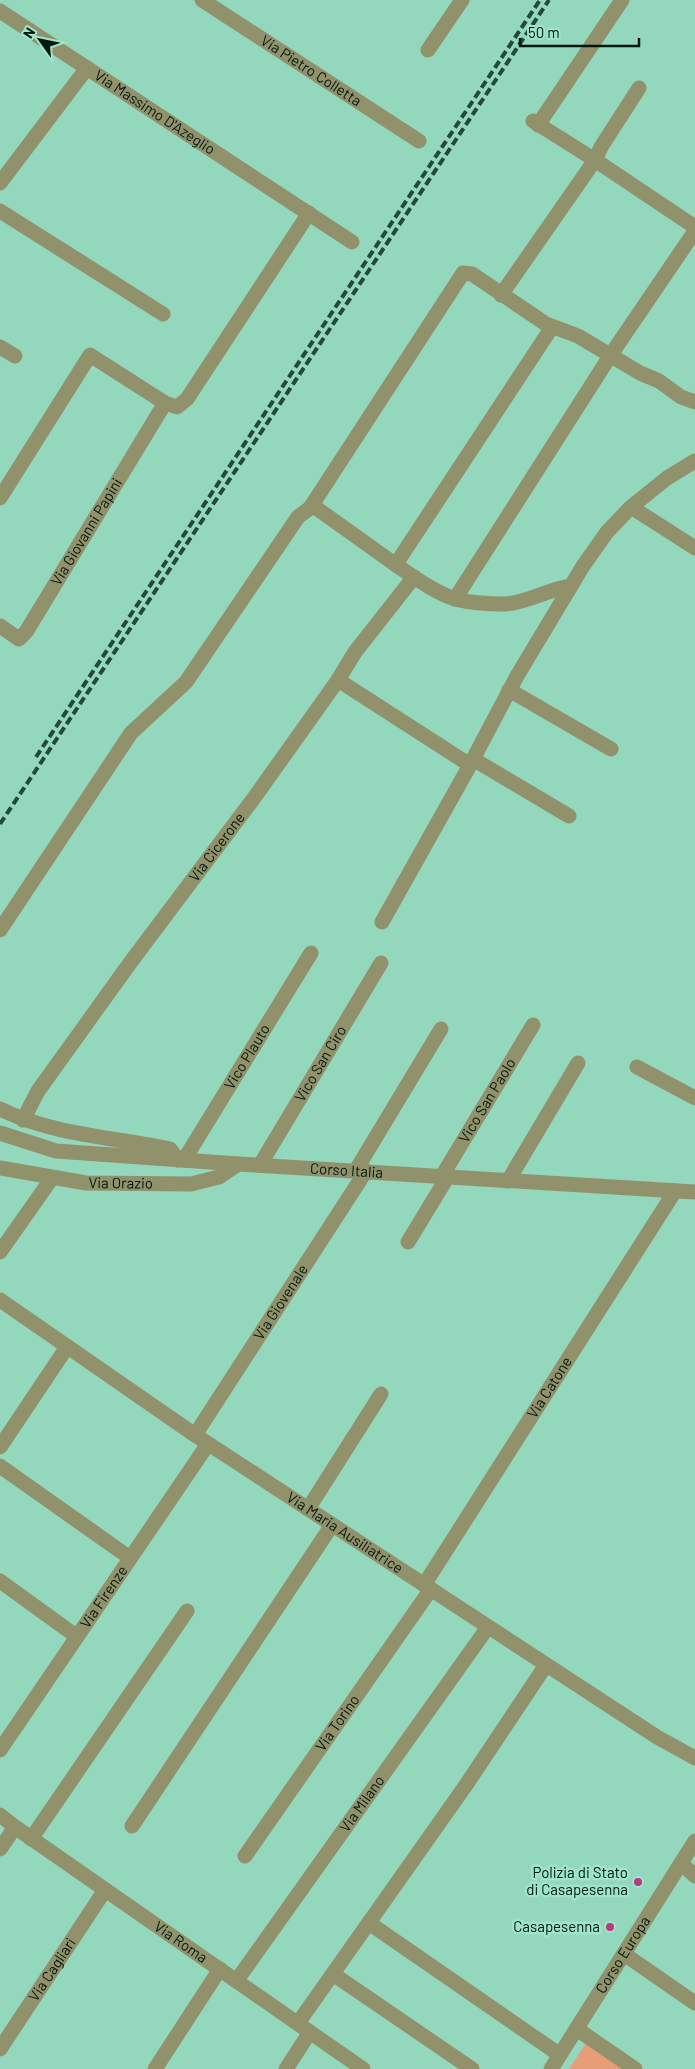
<svg xmlns="http://www.w3.org/2000/svg" width="695" height="2069" viewBox="0 0 695 2069" font-family="Barlow,sans-serif">
  <style>
    .green { fill: #e69e79 }
    .lines { fill: none; stroke-linecap: round; stroke-linejoin: round }
    .minor { stroke: #91916b; stroke-width: 15 }
    .tertiary { stroke: #91916b; stroke-width: 15 }
    .rail { stroke: #24483a; stroke-width: 4; stroke-dasharray: 8 4; stroke-linecap: butt }
    .poi-dot { fill: #b83883; stroke: #a0e5ca; stroke-width: 2 }
    .labels { text-anchor: middle; stroke-width: 5; stroke-linejoin: round; paint-order: stroke }
    .street-label { font-size: 15px; fill: #00180f; stroke: #a0e5ca }
    .poi-label { font-size: 15px; fill: #00180f; stroke: #a0e5ca; text-anchor: end }
  </style>
  <rect width="100%" height="100%" fill="#93d8bd"/>
  <!-- green -->
  <polygon class="green" points="586,2043 623,2069 569,2069"/>
  <g class="lines">
    <!-- minor -->
    <g class="minor">
      <path id="s1" d="M202,0l217,141"/>
      <path id="s2" d="M0,11l352,231"/>
      <polyline points="428,50 462,0"/>
      <polyline points="533,121 595,160 695,227"/>
      <polyline points="538,125 622,0"/>
      <polyline points="0,183 87,68"/>
      <polyline points="0,211 163,314"/>
      <polyline points="501,295 595,160 601,147 639,88"/>
      <polyline points="0,347 15,356"/>
      <polyline points="0,498 90,355 165,403 177,407 187,399 309,213"/>
      <path d="M312,505c28,20 56,40 84,60 18,12 38,27 59,34 16,4 33,5 50,5 23,-1 43,-15 66,-18"/>
      <polyline points="631,507 695,548"/>
      <polyline points="396,564 552,327"/>
      <polyline points="455,599 610,356 695,231"/>
      <path id="s3" d="M0,626l19,13 7,-7 139,-229"/>
      <polyline points="338,680 470,765"/>
      <polyline points="509,690 611,749"/>
      <polyline points="473,759 569,816"/>
      <polyline points="382,922 470,765 517,676 583,566 607,532 631,507 667,478 695,461"/>
      <polyline points="0,930 131,733 186,682 298,517 310,508 463,273 472,274 546,324 578,336 640,373 659,381 681,397 695,402"/>
      <polyline points="637,1067 695,1098"/>
      <path d="M0,1109c53,26 112,28 170,40l8,11"/>
      <path id="s4" d="M23,1120l15,-29 92,-128 124,-165 84,-118 17,-28 59,-75"/>
      <path id="s5" d="M0,1133l56,18 182,13 457,28"/>
      <path id="s6" d="M184,1160l127,-207"/>
      <path id="s7" d="M260,1165l121,-202"/>
      <path id="s8" d="M0,1168l86,15 105,1 28,-7 19,-13"/>
      <polyline points="356,1170 441,1029"/>
      <path id="s9" d="M442,1176l91,-151"/>
      <polyline points="508,1181 578,1063"/>
      <polyline points="408,1242 448,1176"/>
      <polyline points="0,1252 52,1178"/>
      <path id="s10" d="M0,1300l195,135 462,302 38,21"/>
      <path id="s11" d="M195,1435l171,-264"/>
      <polyline points="0,1447 67,1347"/>
      <polyline points="0,1466 130,1558"/>
      <polyline points="308,1509 381,1394"/>
      <polyline points="0,1581 76,1636"/>
      <path id="s12" d="M424,1585l251,-394"/>
      <path id="s13" d="M0,1750l208,-306"/>
      <path id="s14" d="M0,1815l15,12 348,242"/>
      <polyline points="132,1826 332,1525"/>
      <polyline points="31,1839 187,1611"/>
      <polyline points="0,1849 15,1827"/>
      <path id="s15" d="M245,1856l186,-267"/>
      <polyline points="681,1863 695,1876"/>
      <polyline points="369,1923 560,2055"/>
      <polyline points="624,1954 695,2003"/>
      <polyline points="333,1974 472,2069"/>
      <path id="s16" d="M237,1980l251,-353"/>
      <polyline points="298,2023 466,1785 546,1665"/>
      <polyline points="577,2029 635,2069"/>
      <path id="s17" d="M0,2049l105,-159"/>
      <polyline points="155,2069 220,1969"/>
      <polyline points="286,2069 310,2032"/>
    </g>
    <!-- tertiary -->
    <path class="tertiary" id="s18" d="M551,2069l144,-228"/>
    <!-- rail -->
    <g class="rail">
      <polyline points="36,757 540,0"/>
      <polyline points="0,824 549,0"/>
    </g>
  </g>
  <!-- markers -->
  <g class="poi-dot">
    <circle cx="638" cy="1882" r="5"/>
    <circle cx="610" cy="1927" r="5"/>
  </g>
  <g class="labels">
    <!-- street labels -->
    <g class="street-label">
      <text dy="5" stroke="none"><textPath href="#s1" startOffset="130">Via Pietro Colletta</textPath></text>
      <text dy="5" stroke="none"><textPath href="#s2" startOffset="185">Via Massimo D'Azeglio</textPath></text>
      <text dy="5" stroke="none"><textPath href="#s3" startOffset="150">Via Giovanni Papini</textPath></text>
      <text dy="5" stroke="none"><textPath href="#s4" startOffset="335">Via Cicerone</textPath></text>
      <text dy="5" stroke="none"><textPath href="#s6" startOffset="121">Vico Plauto</textPath></text>
      <text dy="5" stroke="none"><textPath href="#s7" startOffset="118">Vico San Ciro</textPath></text>
      <text dy="5" stroke="none"><textPath href="#s9" startOffset="88">Vico San Paolo</textPath></text>
      <text dy="5" stroke="none"><textPath href="#s5" startOffset="350">Corso Italia</textPath></text>
      <text dy="5" stroke="none"><textPath href="#s8" startOffset="122">Via Orazio</textPath></text>
      <text dy="5" stroke="none"><textPath href="#s11" startOffset="158">Via Giovenale</textPath></text>
      <text dy="5" stroke="none"><textPath href="#s12" startOffset="234">Via Catone</textPath></text>
      <text dy="5" stroke="none"><textPath href="#s10" startOffset="416">Via Maria Ausiliatrice</textPath></text>
      <text dy="5" stroke="none"><textPath href="#s13" startOffset="185">Via Firenze</textPath></text>
      <text dy="5" stroke="none"><textPath href="#s15" startOffset="162">Via Torino</textPath></text>
      <text dy="5" stroke="none"><textPath href="#s16" startOffset="216">Via Milano</textPath></text>
      <text dy="5" stroke="none"><textPath href="#s14" startOffset="221">Via Roma</textPath></text>
      <text dy="5" stroke="none"><textPath href="#s18" startOffset="135">Corso Europa</textPath></text>
      <text dy="5" stroke="none"><textPath href="#s17" startOffset="95">Via Cagliari</textPath></text>
    </g>
    <!-- poi labels -->
    <g class="poi-label">
      <text x="628" y="1878">Polizia di Stato<tspan x="628" dy="17">di Casapesenna</tspan></text>
      <text x="600" y="1932">Casapesenna</text>
    </g>
  </g>
  <!-- north arrow -->
  <g transform="translate(40 40) rotate(303)" stroke="#a0e5ca" stroke-width="4" paint-order="stroke">
  <path d="M0-4L9 19L0 12L-9 19Z" fill="#00180f"/>
  <text y="-8" font-size="14" font-weight="bold" text-anchor="middle" fill="#00180f">N</text>
  </g>
  <!-- scale -->
  <path d="M520 38v8h119v-8" fill="none" stroke="#00180f" stroke-width="2.5"/>
  <text x="528" y="38" font-size="15" fill="#00180f" stroke="#a0e5ca" stroke-width="4" paint-order="stroke">50 m</text>
</svg>
